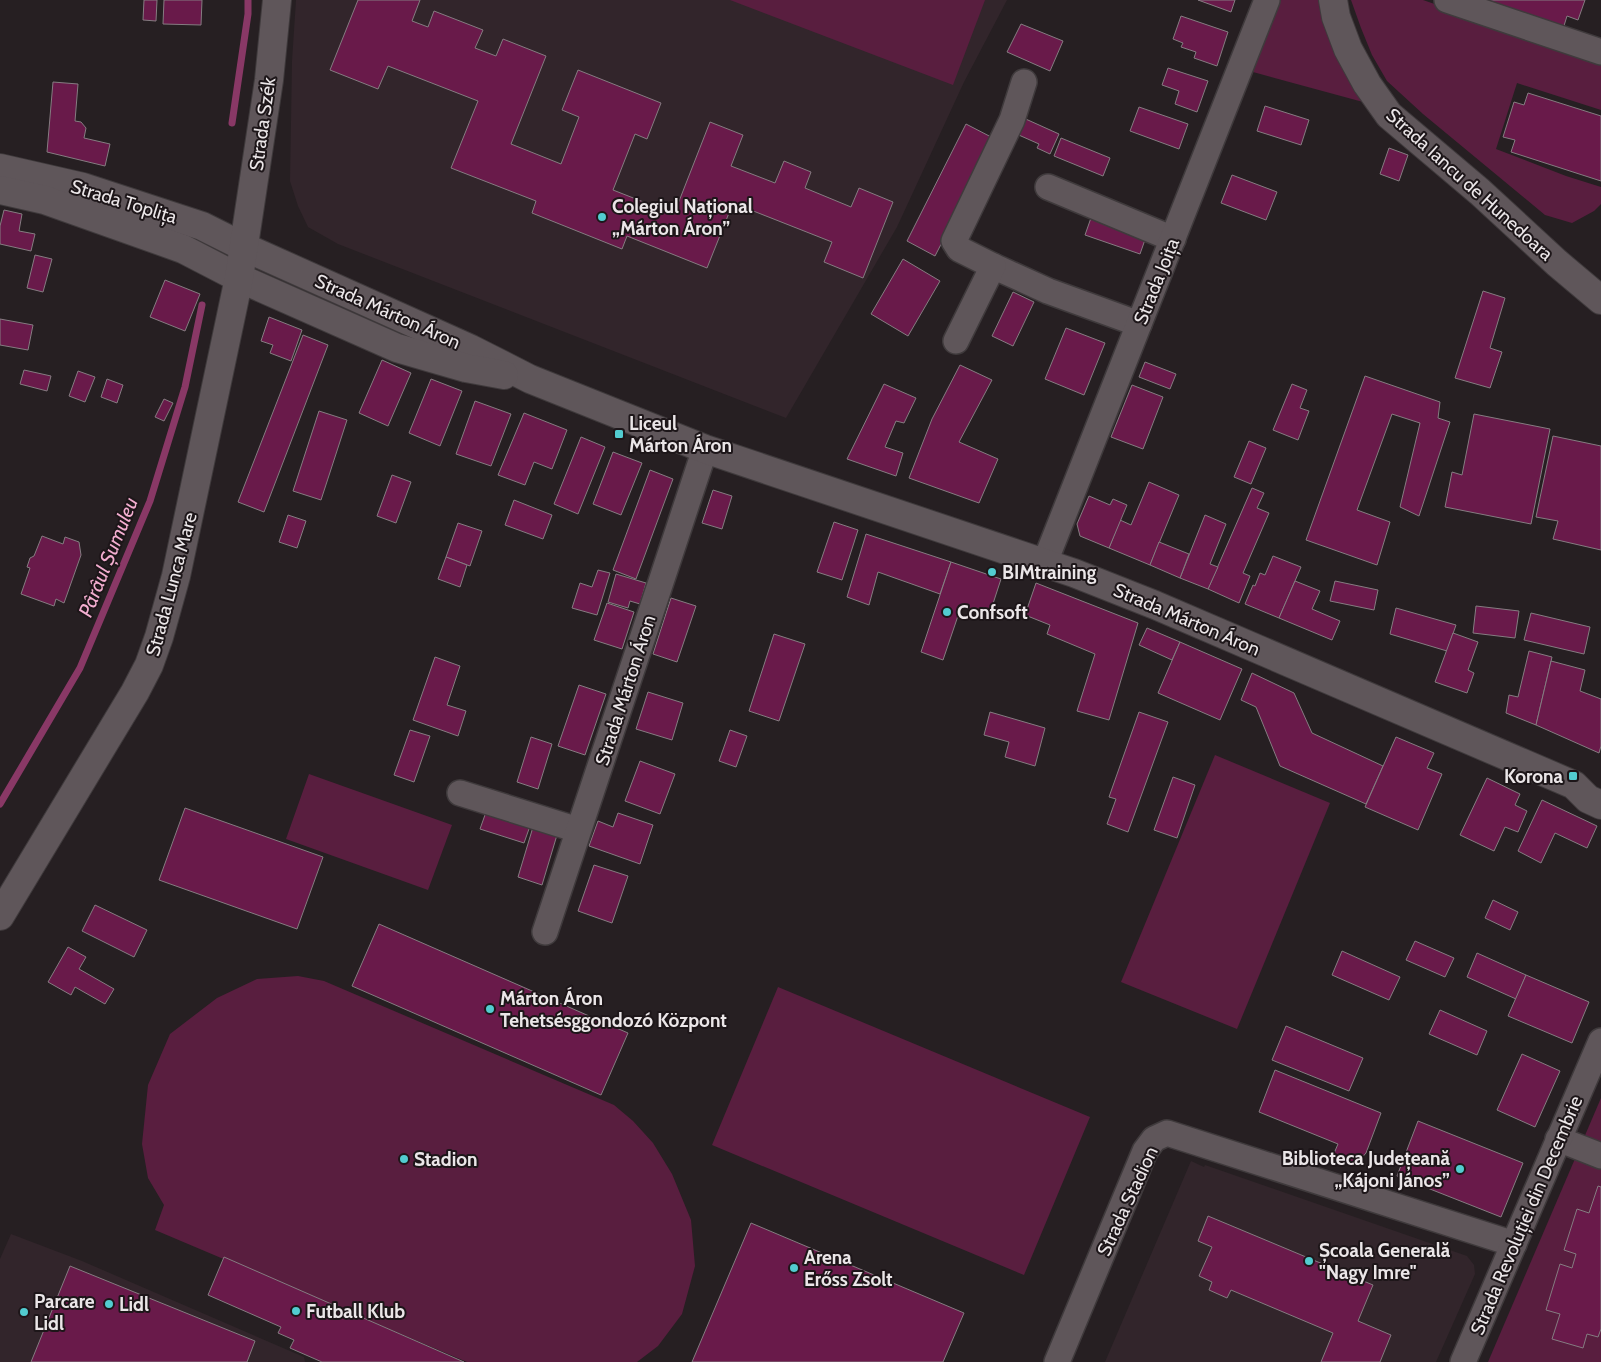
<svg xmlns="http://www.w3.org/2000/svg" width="1601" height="1362" viewBox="0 0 1601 1362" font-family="Cabin,sans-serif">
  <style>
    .built { fill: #32252b }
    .green { fill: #591e3f }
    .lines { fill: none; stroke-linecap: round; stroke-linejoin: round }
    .stream { stroke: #893866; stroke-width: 7 }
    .building { fill: #691a4a; stroke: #857c81 }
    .street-casing { stroke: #3f3a3c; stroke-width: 28 }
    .secondary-casing { stroke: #3f3a3c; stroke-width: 30 }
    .street { stroke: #5f565a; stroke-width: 25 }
    .secondary { stroke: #5f565a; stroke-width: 28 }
    .poi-dot { fill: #52ccd0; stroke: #1d1619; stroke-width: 2 }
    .labels { text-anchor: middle; stroke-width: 4; stroke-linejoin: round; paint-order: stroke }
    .street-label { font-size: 19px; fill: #ebe6e8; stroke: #1d1619 }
    .poi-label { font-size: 19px; font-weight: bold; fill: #ebe6e8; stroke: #1d1619; text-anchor: start }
    .water-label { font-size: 20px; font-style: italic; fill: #f3aed0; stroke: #1d1619 }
  </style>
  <rect width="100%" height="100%" fill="#261f22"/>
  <!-- built -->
  <g class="built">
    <polygon points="296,0 1007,0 964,82 897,227 786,418 338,244 308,227 298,206 290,181 292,61"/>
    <polygon points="1191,1161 1204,1167 1205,1165 1467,1256 1474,1265 1475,1274 1436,1362 1105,1362"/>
    <polygon points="11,1234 82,1261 304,1357 305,1362 0,1362 0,1259"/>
  </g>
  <!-- green -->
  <g class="green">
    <polygon points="730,0 985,0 953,85"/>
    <polygon points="1278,0 1321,0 1363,102 1253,72"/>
    <polygon points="1351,0 1423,0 1601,62 1601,110 1517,83 1496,149 1566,176 1601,187 1601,204 1594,211 1572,223 1545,215 1423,114 1387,81 1372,55 1361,28"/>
    <polygon points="1215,755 1330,803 1237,1029 1121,982"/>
    <polygon points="309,774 452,825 428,890 286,839"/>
    <polygon points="298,976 324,981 614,1105 633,1121 653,1143 672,1174 691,1220 695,1266 682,1314 658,1346 637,1362 467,1362 155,1230 164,1205 148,1178 142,1144 148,1085 170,1034 217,998 257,979"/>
    <polygon points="778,987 1090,1117 1024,1275 712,1145"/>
    <polygon points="1601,1098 1601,1362 1488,1362"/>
  </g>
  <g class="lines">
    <!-- stream -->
    <g class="stream">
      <polyline points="232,123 248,14 248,0"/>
      <polyline points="0,804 80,668 150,501 185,387 202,305"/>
    </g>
  </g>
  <!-- building -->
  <g class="building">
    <polygon points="144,0 157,0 156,21 143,20"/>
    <polygon points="164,0 202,0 201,25 163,24"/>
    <polygon points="358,0 420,0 412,21 428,27 434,11 483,30 475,48 496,56 503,39 546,56 511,144 561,164 579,117 562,110 578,70 661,103 647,139 635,134 613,190 674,214 710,122 743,135 731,166 775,183 784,161 811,172 805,188 851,207 859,188 893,202 863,278 824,262 832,242 733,203 707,268 627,236 622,249 532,213 536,201 451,168 478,101 388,66 378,89 330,70"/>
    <polygon points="1198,0 1235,0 1231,12"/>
    <polygon points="1475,0 1585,0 1578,20 1567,16 1563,29"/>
    <polygon points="1181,16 1228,32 1217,66 1194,58 1196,52 1181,47 1183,43 1173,39"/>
    <polygon points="1021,24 1063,41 1050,71 1007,52"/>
    <polygon points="1168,68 1208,81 1197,112 1175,104 1179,91 1162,85"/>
    <polygon points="53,82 78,84 75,121 81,122 86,128 84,138 110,144 105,166 47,152"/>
    <polygon points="1528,93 1601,116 1601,181 1511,152 1515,140 1503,137 1514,102 1524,105"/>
    <polygon points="1265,106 1309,120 1301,145 1257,131"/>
    <polygon points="1139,107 1188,124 1179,149 1130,131"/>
    <polygon points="1019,116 1059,134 1050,154 1037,148 1039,144 1012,132"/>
    <polygon points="966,124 995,139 935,256 907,241"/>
    <polygon points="1061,138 1110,158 1103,176 1054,156"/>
    <polygon points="1389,148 1408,155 1399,181 1380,174"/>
    <polygon points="1232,175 1277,192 1266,220 1221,203"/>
    <polygon points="4,210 22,214 19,231 35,234 31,251 0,244 0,226"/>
    <polygon points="1092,215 1147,234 1140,254 1085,235"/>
    <polygon points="35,255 52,259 43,292 27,288"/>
    <polygon points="903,259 940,281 908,336 871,314"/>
    <polygon points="165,280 200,294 185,331 150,317"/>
    <polygon points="1483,291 1505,298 1490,348 1502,352 1490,388 1455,378"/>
    <polygon points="1013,292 1034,302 1013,346 992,336"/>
    <polygon points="269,317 302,330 291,361 270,353 273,345 261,341"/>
    <polygon points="0,319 33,325 28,350 0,345"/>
    <polygon points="1066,328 1105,343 1084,395 1045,379"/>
    <polygon points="303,335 328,345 264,512 238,502"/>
    <polygon points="382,360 411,373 388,426 359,413"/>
    <polygon points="1145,362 1176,374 1170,389 1139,377"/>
    <polygon points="960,365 992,380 959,442 998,459 979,503 909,478 932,419"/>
    <polygon points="24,370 51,376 47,391 20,384"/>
    <polygon points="78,371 95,377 85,402 69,396"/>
    <polygon points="1365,376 1440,402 1438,418 1450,422 1419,516 1400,507 1420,423 1392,414 1357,510 1390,522 1377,565 1306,540"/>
    <polygon points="107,379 123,385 117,403 101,397"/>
    <polygon points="431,379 462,391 440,446 409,433"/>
    <polygon points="884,384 916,398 904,423 896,421 885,447 903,453 896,476 847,459"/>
    <polygon points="1292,384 1307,390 1300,408 1309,411 1298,440 1273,430"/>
    <polygon points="1132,385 1163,397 1143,449 1111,437"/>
    <polygon points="164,399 173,403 164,421 155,417"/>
    <polygon points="475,401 511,414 491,466 456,454"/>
    <polygon points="319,411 347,420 321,500 293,491"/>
    <polygon points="524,413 567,430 552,469 534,462 525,485 498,475"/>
    <polygon points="1474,414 1550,429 1531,524 1445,507 1452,472 1462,475"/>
    <polygon points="1553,436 1601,446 1601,550 1553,539 1558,521 1536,517"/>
    <polygon points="581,437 605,447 578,514 554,504"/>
    <polygon points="1249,441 1266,448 1251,484 1234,477"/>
    <polygon points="613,452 642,463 621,515 593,504"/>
    <polygon points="650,470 673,479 636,579 613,570"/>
    <polygon points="392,475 411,482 396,523 377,516"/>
    <polygon points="1149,482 1179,495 1150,565 1109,548 1120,520 1131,525"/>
    <polygon points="1252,488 1264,493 1257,508 1269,513 1243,573 1250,576 1239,603 1208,589"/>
    <polygon points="713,490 732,496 722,529 702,523"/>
    <polygon points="1089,496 1110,505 1113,499 1127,505 1109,548 1080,536 1077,524"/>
    <polygon points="514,500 552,515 543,539 505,525"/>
    <polygon points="288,515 306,521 297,548 279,542"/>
    <polygon points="1205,515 1226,524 1210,564 1218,567 1208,589 1180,578"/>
    <polygon points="834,522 858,530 842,580 817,572"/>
    <polygon points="458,523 482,531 470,566 446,557"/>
    <polygon points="866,534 951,562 940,594 878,572 869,605 847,597"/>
    <polygon points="42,536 63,544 65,537 79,542 81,555 64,603 56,599 54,606 21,594 30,568 27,567 30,558 34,556"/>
    <polygon points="1159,542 1189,554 1180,578 1150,565"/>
    <polygon points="1273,556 1301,567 1279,618 1245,604 1253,585 1255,586 1260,573 1265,575"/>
    <polygon points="446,557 467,565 460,587 438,579"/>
    <polygon points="951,562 1001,579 989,616 961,607 943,660 921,652"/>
    <polygon points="598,570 610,573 597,615 572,608 580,583 592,587"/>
    <polygon points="616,574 646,583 640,604 630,601 628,608 608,602"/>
    <polygon points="1295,581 1320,591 1312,609 1340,621 1332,640 1279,618"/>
    <polygon points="1335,581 1378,590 1374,610 1330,601"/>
    <polygon points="1036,583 1138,623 1109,720 1077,711 1095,654 1047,634 1050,625 1025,615"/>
    <polygon points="671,598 696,606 677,662 653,654"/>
    <polygon points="607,603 634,612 622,649 594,640"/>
    <polygon points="1476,606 1519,611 1515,638 1473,633"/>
    <polygon points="1396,608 1456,625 1447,651 1390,634"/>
    <polygon points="1531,613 1590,627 1584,654 1524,640"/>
    <polygon points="1147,628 1180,642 1172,660 1139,645"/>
    <polygon points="1453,633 1478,642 1468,670 1474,673 1467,693 1435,682"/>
    <polygon points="774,634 805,644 779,721 749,711"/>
    <polygon points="1180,642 1242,669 1220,720 1158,693"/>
    <polygon points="1529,651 1552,657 1536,725 1506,713 1509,695 1518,697"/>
    <polygon points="435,657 460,666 447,705 466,711 458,736 413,720"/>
    <polygon points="1551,661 1585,670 1580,691 1601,699 1601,746 1599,753 1536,725"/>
    <polygon points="1252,673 1294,693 1312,733 1383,766 1366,804 1280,766 1256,707 1241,700"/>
    <polygon points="579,685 606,694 585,755 558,746"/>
    <polygon points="648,692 683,703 672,740 636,729"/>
    <polygon points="990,712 1045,728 1035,766 1005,757 1009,742 984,735"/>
    <polygon points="1139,712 1168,722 1128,832 1107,824 1116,799 1109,797"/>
    <polygon points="410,730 430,736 414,782 394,775"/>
    <polygon points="730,730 747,736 736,767 719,761"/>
    <polygon points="531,737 552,744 538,789 517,782"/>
    <polygon points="1396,737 1434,753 1427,768 1442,774 1418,830 1365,807"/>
    <polygon points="640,761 675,774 660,814 625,801"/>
    <polygon points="1173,777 1195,785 1177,838 1154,830"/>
    <polygon points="1487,778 1520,794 1515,805 1527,811 1518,832 1505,827 1494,851 1460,835"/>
    <polygon points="1542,800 1597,826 1587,848 1555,833 1541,863 1518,851"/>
    <polygon points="185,808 323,857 297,929 159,880"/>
    <polygon points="486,812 530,826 524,843 480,829"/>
    <polygon points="618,813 653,825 640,864 589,846 598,821 613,827"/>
    <polygon points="533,827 557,835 542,885 518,877"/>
    <polygon points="594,865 628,876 612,923 578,911"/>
    <polygon points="1493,900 1518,912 1510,930 1485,918"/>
    <polygon points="95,905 147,930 134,957 82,931"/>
    <polygon points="379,924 628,1033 601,1095 352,986"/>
    <polygon points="1415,941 1454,958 1445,977 1406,960"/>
    <polygon points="68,947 86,957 79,969 114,989 105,1004 75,987 71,995 48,982"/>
    <polygon points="1342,951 1400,977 1389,1000 1332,975"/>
    <polygon points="1477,953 1526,975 1516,999 1467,977"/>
    <polygon points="1526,975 1589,1002 1572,1043 1508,1016"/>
    <polygon points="1440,1010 1487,1031 1477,1055 1429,1034"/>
    <polygon points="1286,1026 1363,1058 1349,1091 1272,1060"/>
    <polygon points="1522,1054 1560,1071 1535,1127 1497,1110"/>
    <polygon points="1275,1070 1381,1113 1366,1153 1358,1162 1350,1164 1332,1158 1338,1144 1259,1112"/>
    <polygon points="1418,1121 1523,1163 1501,1217 1397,1176"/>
    <polygon points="1598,1186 1601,1187 1601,1329 1598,1337 1587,1334 1583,1348 1552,1339 1560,1314 1546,1310 1560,1264 1572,1268 1576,1254 1564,1250 1577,1209 1589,1213"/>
    <polygon points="1208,1216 1373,1285 1358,1321 1391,1335 1380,1362 1321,1362 1333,1333 1231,1290 1227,1298 1209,1290 1212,1282 1199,1276 1212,1247 1198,1241"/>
    <polygon points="751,1223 964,1313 943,1362 692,1362"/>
    <polygon points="224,1257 464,1362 322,1362 290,1348 294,1340 278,1333 281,1327 208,1295"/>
    <polygon points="70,1266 255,1341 247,1362 31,1362"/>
  </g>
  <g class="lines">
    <defs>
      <g id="street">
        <polyline points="1447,0 1601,52"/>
        <polyline points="1048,187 1173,239"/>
        <polyline points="993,266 1048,291 1139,324"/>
        <polyline points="956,341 993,266 959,249 954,241 1012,120 1024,82"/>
        <polyline points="1045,562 1267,0"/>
        <polyline points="460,793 578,830"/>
        <polyline points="545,932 705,449"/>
        <polyline points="1558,1139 1601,1156"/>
        <polyline points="1057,1362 1145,1151 1154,1139 1167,1133 1514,1244"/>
        <polyline points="1463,1362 1601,1041"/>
      </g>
      <g id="secondary">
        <polyline points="1333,0 1336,17 1348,49 1367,84 1389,115 1480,192 1557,263 1601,300"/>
        <polyline points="0,168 83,187 202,226 244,247 471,349 530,379 705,449 1074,573 1155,605 1574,785 1588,799 1601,805"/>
        <polyline points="0,190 45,200 183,249 239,278 397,348 466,368 504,375"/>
        <polyline points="0,916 135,692 149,665 159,637 176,576 239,278 269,80 277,0"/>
      </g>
    </defs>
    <!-- street casing -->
    <use href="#street" class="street-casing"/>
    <!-- secondary casing -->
    <use href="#secondary" class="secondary-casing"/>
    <!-- street -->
    <use href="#street" class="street"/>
    <!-- secondary -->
    <use href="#secondary" class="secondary"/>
  </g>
  <!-- markers -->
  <g class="poi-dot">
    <circle cx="602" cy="217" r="5"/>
    <rect x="614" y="429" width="10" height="10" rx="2.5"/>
    <circle cx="992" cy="572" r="5"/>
    <circle cx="947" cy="612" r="5"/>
    <rect x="1568" y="771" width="10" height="10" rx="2.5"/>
    <circle cx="490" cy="1009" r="5"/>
    <circle cx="404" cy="1159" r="5"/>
    <circle cx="1460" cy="1169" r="5"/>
    <circle cx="1309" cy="1261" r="5"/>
    <circle cx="794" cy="1268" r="5"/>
    <circle cx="109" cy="1304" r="5"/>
    <circle cx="296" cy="1311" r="5"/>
    <circle cx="24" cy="1312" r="5"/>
  </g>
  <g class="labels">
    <!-- street labels -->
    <g class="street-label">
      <text transform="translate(262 124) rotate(-82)" y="7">Strada Szék</text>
      <text transform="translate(1470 184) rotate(42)" y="7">Strada Iancu de Hunedoara</text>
      <text transform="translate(124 201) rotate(17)" y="7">Strada Toplița</text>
      <text transform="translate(1156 281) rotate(-68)" y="7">Strada Joița</text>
      <text transform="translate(388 311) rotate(24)" y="7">Strada Márton Áron</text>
      <text transform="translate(171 584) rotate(-75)" y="7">Strada Lunca Mare</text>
      <text transform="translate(1187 619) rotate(23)" y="7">Strada Márton Áron</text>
      <text transform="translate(625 690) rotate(-72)" y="7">Strada Márton Áron</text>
      <text transform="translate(1127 1201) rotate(-65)" y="7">Strada Stadion</text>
      <text transform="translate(1526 1215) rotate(-67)" y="7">Strada Revoluției din Decembrie</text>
    </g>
    <!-- poi labels -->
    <g class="poi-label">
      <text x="612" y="213">Colegiul Național<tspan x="612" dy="22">„Márton Áron”</tspan></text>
      <text x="629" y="430">Liceul<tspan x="629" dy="22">Márton Áron</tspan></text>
      <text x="1002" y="579">BIMtraining</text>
      <text x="957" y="619">Confsoft</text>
      <text x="1563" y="783" text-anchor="end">Korona</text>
      <text x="500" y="1005">Márton Áron<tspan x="500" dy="22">Tehetsésggondozó Központ</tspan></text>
      <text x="1450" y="1165" text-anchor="end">Biblioteca Județeană<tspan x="1450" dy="22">„Kájoni János”</tspan></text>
      <text x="414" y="1166">Stadion</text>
      <text x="1319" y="1257">Școala Generală<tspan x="1319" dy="22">"Nagy Imre"</tspan></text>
      <text x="804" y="1264">Arena<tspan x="804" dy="22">Erőss Zsolt</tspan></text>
      <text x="34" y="1308">Parcare<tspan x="34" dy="22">Lidl</tspan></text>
      <text x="119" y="1311">Lidl</text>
      <text x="306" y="1318">Futball Klub</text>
    </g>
    <!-- water labels -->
    <g class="water-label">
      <text transform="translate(108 557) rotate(-68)" y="7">Pârâul Șumuleu</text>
    </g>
  </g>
</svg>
